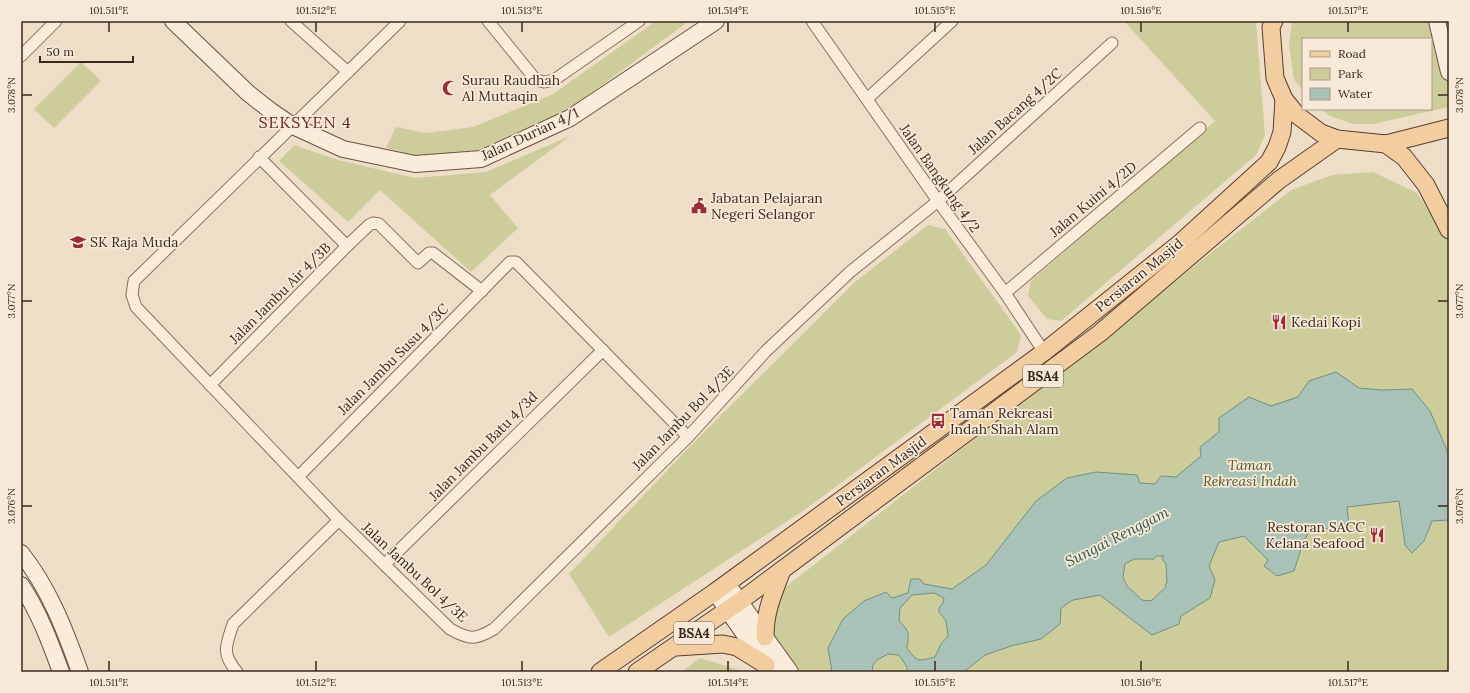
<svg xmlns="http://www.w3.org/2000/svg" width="1470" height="693" viewBox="0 0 1470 693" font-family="Lora,serif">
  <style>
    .green { fill: #cdcc9b }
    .water { fill: #a8c2b7; stroke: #6f9184; fill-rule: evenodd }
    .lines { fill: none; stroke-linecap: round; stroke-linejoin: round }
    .street-casing { stroke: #8b6f5c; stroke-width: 13 }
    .secondary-casing { stroke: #6d503f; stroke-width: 18 }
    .primary-casing { stroke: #593e30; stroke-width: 19 }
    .street { stroke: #f9ecdb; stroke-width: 11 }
    .secondary { stroke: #f9ecdb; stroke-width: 16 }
    .primary { stroke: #f1cda0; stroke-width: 17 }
    .ticks { fill: none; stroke: #3b2920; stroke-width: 1.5 }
    .labels { text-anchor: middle; stroke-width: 3.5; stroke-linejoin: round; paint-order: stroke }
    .shield { fill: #f6e9d7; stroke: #736357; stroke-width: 1 }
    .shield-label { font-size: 13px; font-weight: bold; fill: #3b2920 }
    .poi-label { font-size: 14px; fill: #3b2920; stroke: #f6e9d7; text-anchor: start }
    .street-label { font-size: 14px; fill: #3b2920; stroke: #f6e9d7 }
    .park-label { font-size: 14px; font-style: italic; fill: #515727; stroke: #f6e9d7 }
    .water-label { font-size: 15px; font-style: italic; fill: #2f5a52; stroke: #f6e9d7 }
    .quarter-label { font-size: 16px; letter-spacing: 1px; fill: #68251f; stroke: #f6e9d7 }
    .neatline { fill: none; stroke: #3b2920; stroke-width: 1.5 }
    .ticks-label { font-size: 10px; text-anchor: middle; fill: #3b2920 }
  </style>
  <rect width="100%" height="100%" fill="#efdec7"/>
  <!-- green -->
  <g class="green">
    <polygon points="656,21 689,21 568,110 478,150 417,156 386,148 396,127 426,133 473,127 553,94"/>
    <polygon points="1124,21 1256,21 1265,135 1256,155 1061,321 1047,319 1028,296 1031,281 1215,121"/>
    <polygon points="1292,21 1449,21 1449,107 1373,124 1353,124 1330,116 1321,109 1431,109 1431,39 1303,39 1303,91 1294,79 1289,45"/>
    <polygon points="81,62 101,81 54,128 34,109"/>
    <polygon points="570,136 490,195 518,228 471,272 380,190 348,222 279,161 294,145 338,160 415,178 486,172"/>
    <polygon points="1373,172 1417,193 1449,240 1449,672 797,672 771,638 773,604 787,586 1291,190 1332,175"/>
    <polygon points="928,225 945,229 1021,335 1017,352 803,511 609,637 569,574 696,440 855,282"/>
    <polygon points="700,658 742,671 743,672 681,672"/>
  </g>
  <!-- water -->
  <path class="water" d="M1336,372l23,16 23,2 30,-1 18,22 19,44v65l-17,1 -8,20 -12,12 -7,-8 -6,-44 -52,6 2,18 -40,6 -7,15 -8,25 -17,5 -13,-10 4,-6 -24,-24 -25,6 -10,24 6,14 -5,18 -29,18 -2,8 -27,11 -52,-40 -27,5 -12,8 -1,16 -19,15 -30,7 -26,9 -21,17h-57v-5l-8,-12 -11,-1 -11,6 -4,5 -1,7h-40l-4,-24 15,-29 21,-18 22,-9 6,6 16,-5 3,-14h9l4,5 28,5 34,-24 50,-64 31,-23 29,-6 41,3 3,8 15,1 6,-8 15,1 25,-21 -1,-9 19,-15v-14l30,-21 22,9 27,-9 11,-16zM1156,556h8l-2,3 4,5 1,19 -2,1 1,3 -15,14 -9,-1 -15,-14 -4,-9 2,-13 9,-5h20zM934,593l10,5 -1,5 -4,5v4l7,9 2,15 -7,8 -6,13c-17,4 -17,6 -28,-9 2,-14 3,-17 -8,-27l1,-13 12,-13z"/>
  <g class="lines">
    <defs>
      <g id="street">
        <polyline points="291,21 348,72"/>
        <path d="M400,21c-88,87 -178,173 -266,260l-2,14 4,12 203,213 111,109c20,11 25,11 44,0l194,-192 78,-86 84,-79 88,-71 174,-158"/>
        <polyline points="488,21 536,80 544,82 554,80 639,21"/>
        <polyline points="812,21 938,201 1005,293 1044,352"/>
        <polyline points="21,56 56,21"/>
        <polyline points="867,99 952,21"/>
        <polyline points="259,157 347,246"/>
        <polyline points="1005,293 1200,128"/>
        <polyline points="210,385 347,246 369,225 373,223 379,224 418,263 429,253 433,253 482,291"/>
        <polyline points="298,477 510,262 516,262 688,437"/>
        <polyline points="385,564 603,350"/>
        <path d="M237,672c-16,-19 -11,-26 -4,-48l106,-104"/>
      </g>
      <g id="secondary">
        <polyline points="173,21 248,93 271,111 293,126 343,149 415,164 481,159 570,118 716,21"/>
        <polyline points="1437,21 1449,72"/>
        <path d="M21,553c28,35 44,77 59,119"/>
        <polyline points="727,584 790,672"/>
        <path d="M21,585c18,27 29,57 40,87"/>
        <polyline points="715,592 771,672"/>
      </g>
      <g id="primary">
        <polyline points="1274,21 1271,27 1275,78 1284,99 1297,115 1321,133 1337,139 1386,144 1449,128"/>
        <polyline points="1386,144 1404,157 1426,185 1449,230"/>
        <path d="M765,637c0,-27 8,-42 17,-67"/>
        <polyline points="676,647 723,644 737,647 766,665"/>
        <polyline points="600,672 715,592 1044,352 1179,244 1269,162 1277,147 1282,132 1284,99"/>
        <polyline points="637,672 739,602 1100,333 1279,180 1337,139"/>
      </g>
    </defs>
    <!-- street casing -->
    <use href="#street" class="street-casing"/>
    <!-- secondary casing -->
    <use href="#secondary" class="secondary-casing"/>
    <!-- primary casing -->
    <use href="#primary" class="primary-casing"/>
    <!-- street -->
    <use href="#street" class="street"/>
    <!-- secondary -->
    <use href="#secondary" class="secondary"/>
    <!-- primary -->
    <use href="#primary" class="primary"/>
  </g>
  <!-- ticks -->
  <path class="ticks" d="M109,22v10M316,22v10M522,22v10M728,22v10M935,22v10M1141,22v10M1348,22v10M22,95h10M1438,95h10M22,301h10M1438,301h10M22,506h10M1438,506h10M109,661v10M316,661v10M522,661v10M728,661v10M935,661v10M1141,661v10M1348,661v10"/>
  <!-- icons -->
  <defs>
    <symbol id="mosque-bare" viewBox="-9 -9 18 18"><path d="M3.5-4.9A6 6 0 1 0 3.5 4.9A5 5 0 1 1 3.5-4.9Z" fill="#9a2c3b" stroke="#f6e9d7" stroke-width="2.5" paint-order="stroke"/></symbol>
    <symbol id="civic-bare" viewBox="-9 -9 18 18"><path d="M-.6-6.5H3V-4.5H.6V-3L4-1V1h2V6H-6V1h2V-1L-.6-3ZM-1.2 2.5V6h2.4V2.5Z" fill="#9a2c3b" stroke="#f6e9d7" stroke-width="2.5" paint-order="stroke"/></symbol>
    <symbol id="school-bare" viewBox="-9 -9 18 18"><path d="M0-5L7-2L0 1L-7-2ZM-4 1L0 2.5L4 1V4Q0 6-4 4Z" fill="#9a2c3b" stroke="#f6e9d7" stroke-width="2.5" paint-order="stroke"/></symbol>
    <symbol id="restaurant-bare" viewBox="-9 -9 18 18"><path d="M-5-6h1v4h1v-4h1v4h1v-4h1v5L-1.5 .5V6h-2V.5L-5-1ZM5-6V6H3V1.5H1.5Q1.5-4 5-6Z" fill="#9a2c3b" stroke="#f6e9d7" stroke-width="2.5" paint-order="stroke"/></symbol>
    <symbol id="bus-bare" viewBox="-9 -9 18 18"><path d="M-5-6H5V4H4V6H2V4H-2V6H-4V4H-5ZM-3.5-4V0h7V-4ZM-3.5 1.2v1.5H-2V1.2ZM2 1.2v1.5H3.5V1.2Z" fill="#9a2c3b" stroke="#f6e9d7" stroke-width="2.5" paint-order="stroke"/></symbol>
  </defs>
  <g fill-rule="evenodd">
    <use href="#mosque-bare" x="439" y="77" width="22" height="22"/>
    <use href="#civic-bare" x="688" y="195" width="22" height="22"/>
    <use href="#school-bare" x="67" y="231" width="22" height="22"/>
    <use href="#restaurant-bare" x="1268" y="311" width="22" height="22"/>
    <use href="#bus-bare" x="927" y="410" width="22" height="22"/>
    <use href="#restaurant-bare" x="1366" y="524" width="22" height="22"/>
  </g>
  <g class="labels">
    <!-- shield labels -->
    <g class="shield">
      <rect x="1023" y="365" width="40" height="22" rx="3"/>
      <rect x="674" y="622" width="40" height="22" rx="3"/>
    </g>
    <g class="shield-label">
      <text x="1043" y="381">BSA4</text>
      <text x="694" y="638">BSA4</text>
    </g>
    <!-- poi labels -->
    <g class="poi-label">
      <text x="462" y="85">Surau Raudhah<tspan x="462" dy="16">Al Muttaqin</tspan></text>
      <text x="711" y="203">Jabatan Pelajaran<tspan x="711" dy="16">Negeri Selangor</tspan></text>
      <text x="90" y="247">SK Raja Muda</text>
      <text x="1291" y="327">Kedai Kopi</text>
      <text x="950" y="418">Taman Rekreasi<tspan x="950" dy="16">Indah Shah Alam</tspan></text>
      <text x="1365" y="532" text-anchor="end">Restoran SACC<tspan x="1365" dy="16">Kelana Seafood</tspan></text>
    </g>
    <!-- street labels -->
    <g class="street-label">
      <text transform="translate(1015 111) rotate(-42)" y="5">Jalan Bacang 4/2C</text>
      <text transform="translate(530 134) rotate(-25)" y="5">Jalan Durian 4/1</text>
      <text transform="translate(940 178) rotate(55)" y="5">Jalan Bangkung 4/2</text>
      <text transform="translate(1093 199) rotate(-40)" y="5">Jalan Kuini 4/2D</text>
      <text transform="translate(1139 275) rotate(-39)" y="5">Persiaran Masjid</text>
      <text transform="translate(280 293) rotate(-45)" y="5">Jalan Jambu Air 4/3B</text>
      <text transform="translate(393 359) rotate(-45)" y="5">Jalan Jambu Susu 4/3C</text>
      <text transform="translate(683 418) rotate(-46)" y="5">Jalan Jambu Bol 4/3E</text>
      <text transform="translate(483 446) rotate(-45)" y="5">Jalan Jambu Batu 4/3d</text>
      <text transform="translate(881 471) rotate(-36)" y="5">Persiaran Masjid</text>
      <text transform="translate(415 572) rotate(43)" y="5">Jalan Jambu Bol 4/3E</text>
    </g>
    <!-- park labels -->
    <g class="park-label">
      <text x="1250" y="470">Taman<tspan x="1250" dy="16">Rekreasi Indah</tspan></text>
    </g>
    <!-- water labels -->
    <g class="water-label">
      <text transform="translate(1117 537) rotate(-27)" y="5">Sungai Renggam</text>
    </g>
    <!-- quarter labels -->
    <g class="quarter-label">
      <text x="305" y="128">SEKSYEN 4</text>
    </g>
  </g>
  <!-- border -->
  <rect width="1470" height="693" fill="none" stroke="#f6e9d7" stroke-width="44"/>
  <!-- legend -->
  <rect x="1302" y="38" width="130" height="72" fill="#f6e9d7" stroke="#ab9c8e"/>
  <rect x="1310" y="51" width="20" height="6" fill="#f1cda0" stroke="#ab9c8e"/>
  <text x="1338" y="58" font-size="12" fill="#3b2920">Road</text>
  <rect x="1310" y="68" width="20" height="12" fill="#cdcc9b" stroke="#ab9c8e"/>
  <text x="1338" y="78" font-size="12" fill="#3b2920">Park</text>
  <rect x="1310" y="88" width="20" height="12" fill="#a8c2b7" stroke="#ab9c8e"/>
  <text x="1338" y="98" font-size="12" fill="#3b2920">Water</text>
  <!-- scale -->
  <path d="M40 56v6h93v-6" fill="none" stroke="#3b2920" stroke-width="2"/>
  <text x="46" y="56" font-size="12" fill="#3b2920" stroke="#f6e9d7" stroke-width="3" paint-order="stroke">50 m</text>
  <rect x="22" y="22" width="1426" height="649" class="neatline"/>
  <g class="ticks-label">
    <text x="109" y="14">101.511°E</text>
    <text x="316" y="14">101.512°E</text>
    <text x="522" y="14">101.513°E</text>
    <text x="728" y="14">101.514°E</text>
    <text x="935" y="14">101.515°E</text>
    <text x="1141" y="14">101.516°E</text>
    <text x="1348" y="14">101.517°E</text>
    <text transform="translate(11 95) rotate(-90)" y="4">3.078°N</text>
    <text transform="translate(1459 95) rotate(-90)" y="4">3.078°N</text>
    <text transform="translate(11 301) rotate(-90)" y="4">3.077°N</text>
    <text transform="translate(1459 301) rotate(-90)" y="4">3.077°N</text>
    <text transform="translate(11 506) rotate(-90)" y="4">3.076°N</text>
    <text transform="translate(1459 506) rotate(-90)" y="4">3.076°N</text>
    <text x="109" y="686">101.511°E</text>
    <text x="316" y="686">101.512°E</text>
    <text x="522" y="686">101.513°E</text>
    <text x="728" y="686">101.514°E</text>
    <text x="935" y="686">101.515°E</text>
    <text x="1141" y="686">101.516°E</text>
    <text x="1348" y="686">101.517°E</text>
  </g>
</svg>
